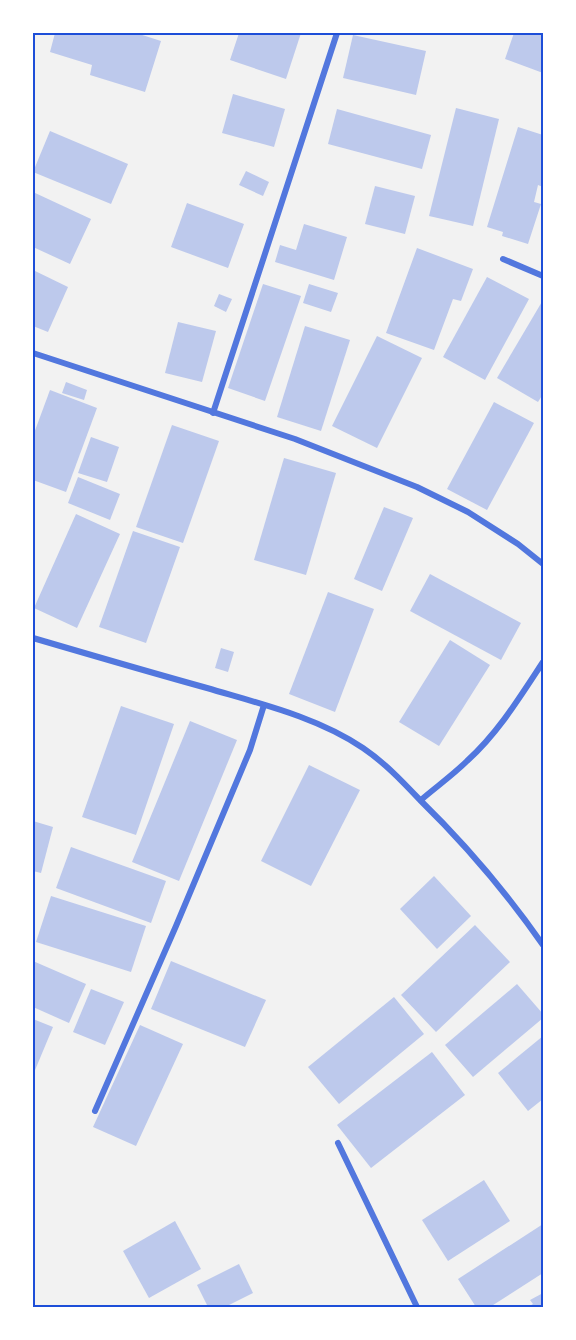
<svg xmlns="http://www.w3.org/2000/svg" width="576" height="1340" viewBox="0 0 576 1340" font-family="'Space Grotesk',sans-serif">
  <style>
    .building { fill: #bdc9ec }
    .lines { fill: none; stroke-linecap: round; stroke-linejoin: round }
    .minor { stroke: #5277de; stroke-width: 6 }
    .neatline { fill: none; stroke: #1d4ed8; stroke-width: 2 }
  </style>
  <rect width="100%" height="100%" fill="#f2f2f2"/>
  <!-- building -->
  <g class="building">
    <polygon points="55,33 136,33 161,41 145,92 90,75 92,65 50,52"/>
    <polygon points="239,33 301,33 286,79 230,60"/>
    <polygon points="514,33 543,33 543,73 505,59"/>
    <polygon points="353,35 426,51 416,95 343,78"/>
    <polygon points="233,94 285,109 274,147 222,133"/>
    <polygon points="456,108 499,119 473,226 429,216"/>
    <polygon points="337,109 431,135 422,169 328,144"/>
    <polygon points="518,127 543,135 543,187 538,185 534,202 541,204 528,244 502,236 503,232 487,227"/>
    <polygon points="50,131 128,164 111,204 33,172"/>
    <polygon points="246,171 269,182 263,196 239,185"/>
    <polygon points="375,186 415,196 405,234 365,224"/>
    <polygon points="33,192 91,219 70,264 33,247"/>
    <polygon points="187,203 244,224 228,268 171,247"/>
    <polygon points="304,224 347,237 334,280 275,262 280,245 296,250"/>
    <polygon points="417,248 473,269 461,301 453,299 434,350 386,333"/>
    <polygon points="33,270 68,287 48,332 33,326"/>
    <polygon points="487,277 529,299 485,380 443,357"/>
    <polygon points="263,284 301,296 265,401 228,388"/>
    <polygon points="309,284 338,293 331,312 303,303"/>
    <polygon points="219,294 232,299 226,312 214,306"/>
    <polygon points="543,300 543,394 538,402 497,378"/>
    <polygon points="178,322 216,331 202,382 165,373"/>
    <polygon points="305,326 350,340 321,431 277,417"/>
    <polygon points="377,336 422,358 377,448 332,426"/>
    <polygon points="66,382 87,390 84,400 62,393"/>
    <polygon points="50,390 97,408 66,492 33,480 33,436"/>
    <polygon points="494,402 534,423 487,510 447,489"/>
    <polygon points="172,425 219,441 183,543 136,527"/>
    <polygon points="91,437 119,447 107,482 78,473"/>
    <polygon points="284,458 336,473 306,575 254,560"/>
    <polygon points="78,477 120,494 110,520 68,503"/>
    <polygon points="384,507 413,518 382,591 354,579"/>
    <polygon points="76,514 120,534 77,628 34,608"/>
    <polygon points="133,531 180,547 146,643 99,627"/>
    <polygon points="430,574 521,623 501,660 410,611"/>
    <polygon points="328,592 374,609 335,712 289,694"/>
    <polygon points="450,640 490,665 439,746 399,722"/>
    <polygon points="221,648 234,652 228,672 215,668"/>
    <polygon points="121,706 174,724 136,835 82,817"/>
    <polygon points="190,721 237,740 179,881 132,862"/>
    <polygon points="309,765 360,790 311,886 261,861"/>
    <polygon points="33,821 53,827 41,873 33,871"/>
    <polygon points="71,847 166,881 151,923 56,888"/>
    <polygon points="434,876 471,916 437,949 400,909"/>
    <polygon points="51,896 146,926 131,972 36,942"/>
    <polygon points="475,925 510,962 436,1032 401,995"/>
    <polygon points="33,961 86,984 69,1023 33,1007"/>
    <polygon points="171,961 266,1000 245,1047 151,1009"/>
    <polygon points="517,984 543,1014 543,1018 473,1077 445,1045"/>
    <polygon points="91,989 124,1002 105,1045 73,1032"/>
    <polygon points="394,997 424,1034 339,1104 308,1067"/>
    <polygon points="33,1019 53,1027 33,1075"/>
    <polygon points="140,1025 183,1044 136,1146 93,1127"/>
    <polygon points="543,1036 543,1099 528,1111 498,1073"/>
    <polygon points="432,1052 465,1095 371,1168 337,1125"/>
    <polygon points="484,1180 510,1221 448,1261 422,1220"/>
    <polygon points="175,1221 201,1269 149,1298 123,1251"/>
    <polygon points="543,1224 543,1273 490,1307 476,1307 458,1279"/>
    <polygon points="239,1264 253,1293 225,1307 208,1307 197,1285"/>
    <polygon points="543,1293 543,1307 528,1307 533,1304 530,1300"/>
  </g>
  <g class="lines">
    <!-- minor -->
    <g class="minor">
      <polyline points="503,259 543,276"/>
      <polyline points="33,353 295,439 417,487 468,512 518,544 543,564"/>
      <polyline points="213,413 337,33"/>
      <path d="M33,638c58,17 116,34 174,50 54,16 110,29 156,60 22,15 39,33 57,52 46,45 86,92 123,145"/>
      <path d="M421,800c15,-13 32,-25 46,-39 31,-28 53,-64 76,-99"/>
      <polyline points="95,1111 176,926 250,750 264,705"/>
      <polyline points="338,1143 417,1307"/>
    </g>
  </g>
  <!-- border -->
  <rect width="576" height="1340" fill="none" stroke="#ffffff" stroke-width="69"/>
  <rect x="34" y="34" width="508" height="1272" class="neatline"/>
</svg>
